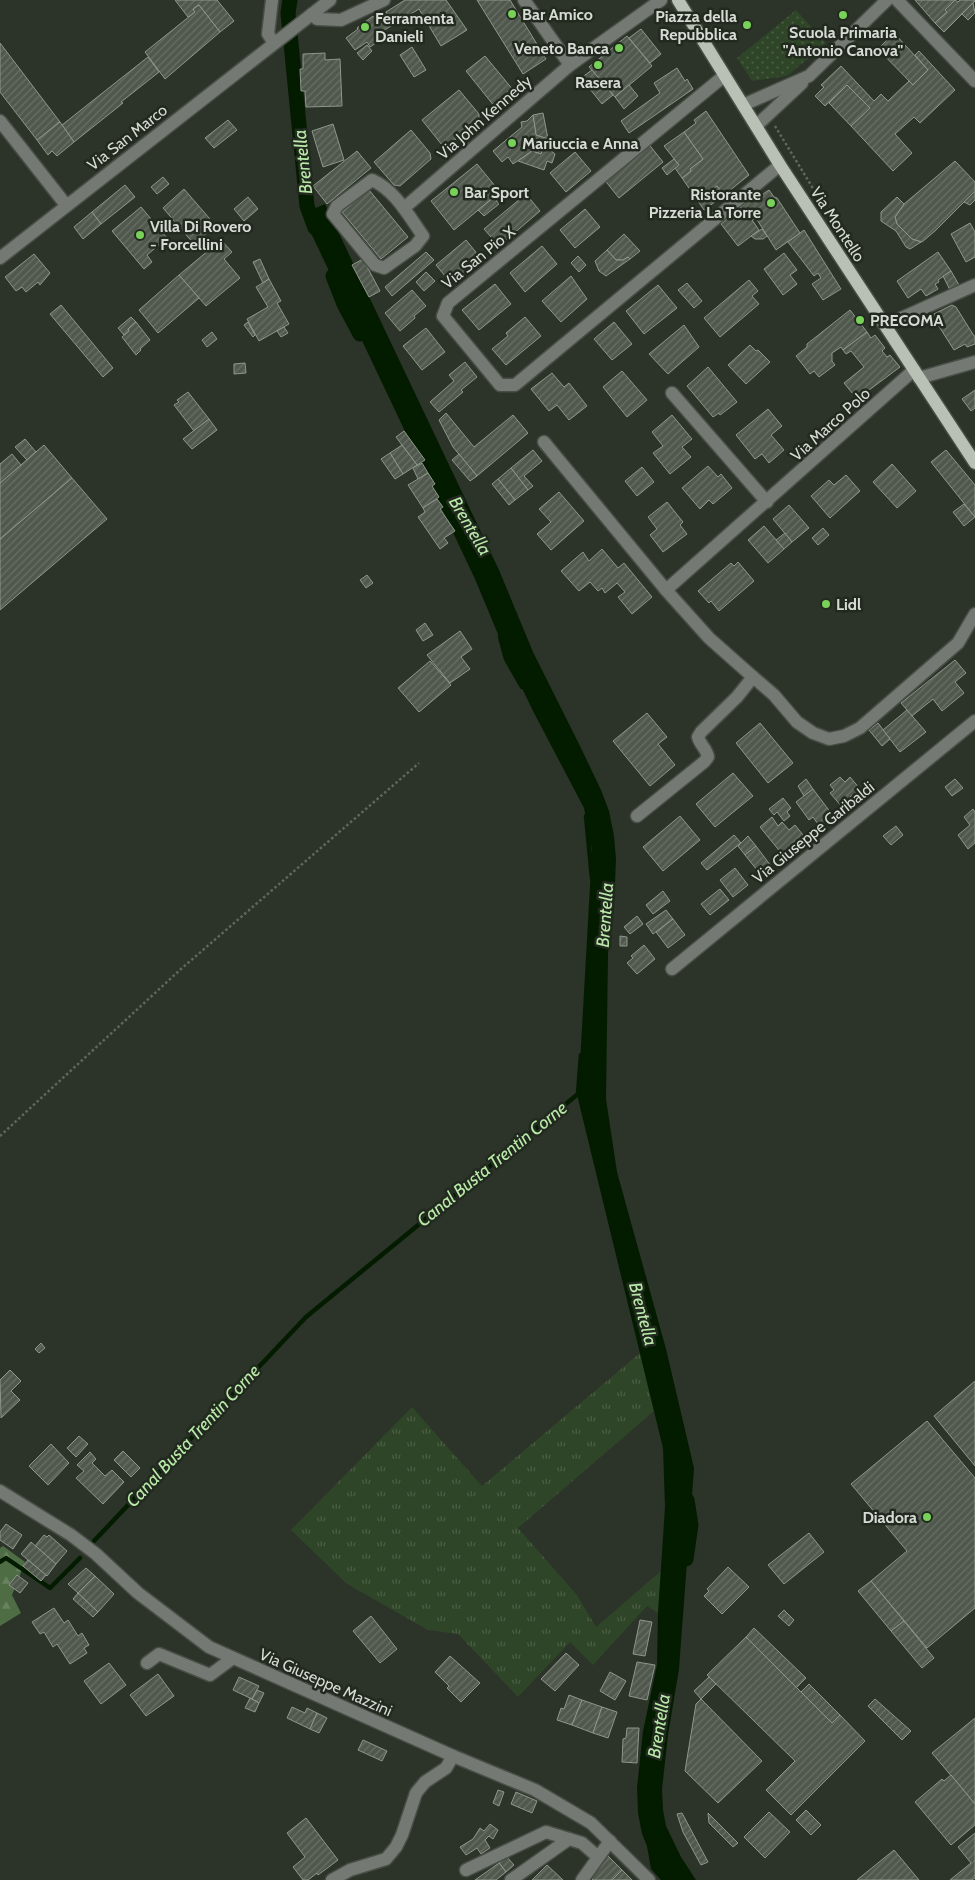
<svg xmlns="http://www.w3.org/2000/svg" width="975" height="1880" viewBox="0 0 975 1880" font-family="Cabin,sans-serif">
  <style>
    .grass { fill: url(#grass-tufts) }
    .forest { fill: url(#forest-firs) }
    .park { fill: url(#park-dots) }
    .water { fill: #031c00 }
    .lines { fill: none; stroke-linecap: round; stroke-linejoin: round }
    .stream { stroke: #031c00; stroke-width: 4.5 }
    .canal { stroke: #031c00; stroke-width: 15 }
    .building { fill: url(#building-hatch); stroke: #8e978b }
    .minor-casing { stroke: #474e45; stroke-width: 15 }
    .major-casing { stroke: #474e45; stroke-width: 15 }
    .path { stroke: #61675e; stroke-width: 2.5; stroke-dasharray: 2.5 2.5; stroke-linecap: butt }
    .minor { stroke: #757974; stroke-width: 12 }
    .major { stroke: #b9c1b7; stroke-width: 12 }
    .poi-dot { fill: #78d158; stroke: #22291f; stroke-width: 2 }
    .labels { text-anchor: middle; stroke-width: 5; stroke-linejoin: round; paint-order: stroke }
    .poi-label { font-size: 16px; font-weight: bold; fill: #d7dbd5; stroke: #22291f; text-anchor: start }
    .street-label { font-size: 16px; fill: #d7dbd5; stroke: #22291f }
    .water-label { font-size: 18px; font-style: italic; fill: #b9eaa9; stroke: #22291f }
  </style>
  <defs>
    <pattern id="grass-tufts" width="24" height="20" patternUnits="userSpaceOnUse" patternTransform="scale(1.25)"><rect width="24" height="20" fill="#2f4527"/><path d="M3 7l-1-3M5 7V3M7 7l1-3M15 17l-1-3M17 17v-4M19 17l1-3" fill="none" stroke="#4c5f45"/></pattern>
    <pattern id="forest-firs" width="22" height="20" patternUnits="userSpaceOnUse" patternTransform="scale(1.25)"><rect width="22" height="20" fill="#4f6d45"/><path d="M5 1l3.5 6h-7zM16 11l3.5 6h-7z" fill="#68815f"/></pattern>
    <pattern id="park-dots" width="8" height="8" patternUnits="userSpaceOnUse" patternTransform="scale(1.25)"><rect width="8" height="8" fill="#2f4527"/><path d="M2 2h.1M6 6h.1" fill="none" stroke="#4c5f45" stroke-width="1.8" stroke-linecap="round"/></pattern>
    <pattern id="building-hatch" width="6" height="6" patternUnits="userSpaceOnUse" patternTransform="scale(1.25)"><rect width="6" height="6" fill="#50584d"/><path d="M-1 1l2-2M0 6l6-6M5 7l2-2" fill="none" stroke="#686f66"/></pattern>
  </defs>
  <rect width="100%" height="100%" fill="#2c3329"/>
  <!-- grass -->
  <polygon class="grass" points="640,1353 654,1411 518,1528 577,1595 596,1627 661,1571 658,1613 647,1606 593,1665 570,1642 518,1697 458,1634 428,1630 347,1584 291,1530 412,1407 482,1486"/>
  <!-- forest -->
  <polygon class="forest" points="3,1546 25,1562 12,1595 21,1613 0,1626 0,1548"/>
  <!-- park -->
  <polygon class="park" points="796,10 826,43 787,76 752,81 737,58"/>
  <!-- water -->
  <polygon class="water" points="325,204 499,570 533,652 581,748 601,790 609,811 614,836 616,859 614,907 608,953 606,1099 617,1172 666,1349 694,1468 679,1669 668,1735 662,1789 663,1810 666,1826 681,1857 696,1880 661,1880 651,1869 647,1846 642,1834 638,1813 637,1788 643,1731 657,1665 658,1613 665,1507 663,1448 578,1099 592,850 584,808 533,711 510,663 475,579 302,214"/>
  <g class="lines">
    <!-- stream -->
    <g class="stream">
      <polyline points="500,637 506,659 522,687"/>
      <polyline points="586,816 592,878"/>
      <polyline points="94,1541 306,1317 578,1094 581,1055"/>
      <polyline points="0,1562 6,1558 50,1588 80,1558"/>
    </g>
    <!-- canal -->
    <g class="canal">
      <polyline points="290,0 288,13 307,206 315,228"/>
      <polyline points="333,276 344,304 360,334"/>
      <polyline points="686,1559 691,1525 687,1500"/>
    </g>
  </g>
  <!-- building -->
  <g class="building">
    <polygon points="175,0 217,0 234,21 220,32 199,5 193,9 195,12 188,17"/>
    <polygon points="405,0 446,0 467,30 441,46 419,9 394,24 386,12"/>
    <polygon points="477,0 510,0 546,59 523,74"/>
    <polygon points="915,0 955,0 945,10 947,12 935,23"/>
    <polygon points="955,0 958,2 960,0 975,0 975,1 944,32 935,23 947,12 945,10"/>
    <polygon points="973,3 975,13 968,20 962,14"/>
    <polygon points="199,5 220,32 165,79 145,52 195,12 193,9"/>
    <polygon points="386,12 394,24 383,31 386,36 370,47 367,42 355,50 346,38 358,29 357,28 373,16 375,19"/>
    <polygon points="641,29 661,54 650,63 629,38"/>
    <polygon points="894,33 928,70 913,85 878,49"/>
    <polygon points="627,36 652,66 615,97 589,67"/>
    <polygon points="0,43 60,122 37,140 0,92"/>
    <polygon points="367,45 372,51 363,60 357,53"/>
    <polygon points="412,47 426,70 414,77 400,55"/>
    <polygon points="919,51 955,90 920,123 914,117 895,134 912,153 893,171 851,126 870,108 847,85 825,106 815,96 824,87 821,85 841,66 874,101 881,94 888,101 909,81 913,85 928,70 915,55"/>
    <polygon points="325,53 325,60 340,59 342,106 306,107 305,91 301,91 300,69 303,69 303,54"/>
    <polygon points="485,56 514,91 495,107 466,71"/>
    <polygon points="148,57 159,72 121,102 123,103 74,142 62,125"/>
    <polygon points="677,68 685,81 687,79 693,89 629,133 621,121 660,93 654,83"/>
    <polygon points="592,70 613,95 602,104 581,78"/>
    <polygon points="629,85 638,96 624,109 615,97"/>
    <polygon points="847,85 870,108 851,126 829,103"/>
    <polygon points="459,90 479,114 479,119 449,145 442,145 422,120"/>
    <polygon points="706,111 749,175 724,195 717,186 698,201 682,178 691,171 690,169 703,159 684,132 696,123 694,120"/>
    <polygon points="543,113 548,139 536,135 533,115"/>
    <polygon points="533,115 536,135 553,141 550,150 543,148 541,154 532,151 513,164 508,157 502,162 493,151 522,127 521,122 527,121"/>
    <polygon points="228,120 237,130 214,148 205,138"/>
    <polygon points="60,122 74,142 57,156 52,151 48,155 37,140"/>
    <polygon points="333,124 344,160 323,167 312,131"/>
    <polygon points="411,130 430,153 431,159 400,186 394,185 374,162"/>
    <polygon points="684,132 703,159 690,169 691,171 682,178 675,168 679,165 664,146"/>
    <polygon points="647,142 663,162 619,198 603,178"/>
    <polygon points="543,148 550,150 555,154 552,163 547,161 544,170 518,161 532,151 541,154"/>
    <polygon points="357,151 371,168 327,204 313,186"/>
    <polygon points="575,152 591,171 566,192 550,173"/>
    <polygon points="674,159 679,165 667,175 662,168"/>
    <polygon points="955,161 975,182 975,191 935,231 922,242 912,239 897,224 895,217 904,204"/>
    <polygon points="477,164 500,192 454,230 431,201"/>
    <polygon points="163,177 169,184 157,194 151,187"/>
    <polygon points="125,185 135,197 101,224 92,212"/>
    <polygon points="717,186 724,195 704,210 698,201"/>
    <polygon points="184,189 216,226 194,244 163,208"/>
    <polygon points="369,190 408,237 381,259 342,212"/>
    <polygon points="769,190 774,197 777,198 800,233 776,250 756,218 752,220 759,230 738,246 721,224 747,202 759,194 760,196"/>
    <polygon points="975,191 975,200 970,205 964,202"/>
    <polygon points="526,194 540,211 499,246 484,229"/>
    <polygon points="248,197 258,209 244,221 234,209"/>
    <polygon points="494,197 499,204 484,216 478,210"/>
    <polygon points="897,197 904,204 895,217 897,224 912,239 921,242 910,249 906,247 896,231 881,221 881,212"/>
    <polygon points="141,207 167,238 147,255 152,262 144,269 112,231"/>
    <polygon points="585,209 600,227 575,248 560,230"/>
    <polygon points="92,212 101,224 83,239 74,227"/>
    <polygon points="970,223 975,232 975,257 966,262 951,234"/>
    <polygon points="762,229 767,236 763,239 755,239 751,236"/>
    <polygon points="804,230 841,289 823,300 812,284 821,278 818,273 814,276 788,242"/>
    <polygon points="624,234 640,251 630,259 628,257 623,260 616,260 607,250"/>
    <polygon points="221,240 232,252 224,259 240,278 206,306 179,275"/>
    <polygon points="466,240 483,261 460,279 458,276 450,282 436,265"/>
    <polygon points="542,246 557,264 525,292 510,273"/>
    <polygon points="607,250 616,260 623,260 628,257 630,259 606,276 599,271 595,261"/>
    <polygon points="426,252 434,260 392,296 385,287"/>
    <polygon points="938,252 951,271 938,280 939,282 935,284 938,289 926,296 921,289 908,298 897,281"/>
    <polygon points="784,253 797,270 790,275 797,284 783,295 764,269"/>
    <polygon points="34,254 50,273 40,285 38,282 26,292 22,287 16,291 5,277"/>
    <polygon points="578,256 586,265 579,272 571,263"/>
    <polygon points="260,259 269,279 263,283 253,262"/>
    <polygon points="363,259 380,291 369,297 352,265"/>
    <polygon points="951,271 959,285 950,290 943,276"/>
    <polygon points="426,272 435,281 424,291 416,282"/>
    <polygon points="179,275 199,298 158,333 139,310"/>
    <polygon points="571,276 587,299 561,322 542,301"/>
    <polygon points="269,279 281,301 277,303 289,324 259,341 247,319 268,307 256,287"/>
    <polygon points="749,280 758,291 752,296 759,304 720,337 704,318"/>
    <polygon points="687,283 702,301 694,308 678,290"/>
    <polygon points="495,284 511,304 479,330 462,310"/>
    <polygon points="658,285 677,308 644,334 626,311"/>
    <polygon points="412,290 426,306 414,316 415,318 400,331 385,313"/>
    <polygon points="61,305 113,368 103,377 50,314"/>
    <polygon points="952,305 956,307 974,336 975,336 975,344 967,347 965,344 954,350 933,317 934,314"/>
    <polygon points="850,310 867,332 843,350 841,347 832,353 832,361 835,365 819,377 814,371 810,374 796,356 807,347 807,344"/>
    <polygon points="131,317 136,322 128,329 129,331 124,335 118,328"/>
    <polygon points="525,317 541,336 506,365 492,349 508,336 506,333"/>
    <polygon points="136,322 150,340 140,349 141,350 136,355 122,337 129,331 128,329"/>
    <polygon points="248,322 255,335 253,337 244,325"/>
    <polygon points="614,322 632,344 612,360 594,339"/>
    <polygon points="684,325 699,347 668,374 649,354"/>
    <polygon points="284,327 288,333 281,337 277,331"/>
    <polygon points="426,328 445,352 422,370 403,346"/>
    <polygon points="212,332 217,339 207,347 202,340"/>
    <polygon points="867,332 871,338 875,335 885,348 882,351 887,357 890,355 900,367 857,399 844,383 864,367 851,351 846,354 843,350"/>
    <polygon points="750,345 756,351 758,350 770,362 746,384 728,365"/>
    <polygon points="465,362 477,377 461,390 463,392 439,412 430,402 454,381 449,375"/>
    <polygon points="245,363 246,373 234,374 234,364"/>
    <polygon points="708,367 737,402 720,415 719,413 713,417 687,386"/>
    <polygon points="622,371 647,400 627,417 603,387"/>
    <polygon points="552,373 564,387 569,383 587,406 569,420 557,405 549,411 531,389"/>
    <polygon points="975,390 975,408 971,411 962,399"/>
    <polygon points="188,392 209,419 194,431 174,405 179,402 177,400"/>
    <polygon points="768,409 782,426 771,435 784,450 769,463 762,454 755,459 736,435"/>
    <polygon points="446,413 474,447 513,415 528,433 477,476 453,447 439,420"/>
    <polygon points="672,415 692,439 682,447 691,457 670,474 653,453 663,446 652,432"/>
    <polygon points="209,419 217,430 192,449 183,439"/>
    <polygon points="404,431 425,460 417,465 396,437"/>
    <polygon points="25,439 36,452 27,460 15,447"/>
    <polygon points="44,445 72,478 0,539 0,483"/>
    <polygon points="402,445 417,465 403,474 390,453"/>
    <polygon points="533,450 542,461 524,476 533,486 528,490 511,468"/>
    <polygon points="946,450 975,485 975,517 931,462"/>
    <polygon points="390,453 403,474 395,479 381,459"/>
    <polygon points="12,454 21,465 0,483 0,464"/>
    <polygon points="459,454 477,476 470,481 452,460"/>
    <polygon points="422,463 428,473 418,479 413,468"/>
    <polygon points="892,464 916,491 897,508 873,482"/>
    <polygon points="708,466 718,477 721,474 732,488 713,504 709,500 700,509 682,488"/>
    <polygon points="642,467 654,482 637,496 625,481"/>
    <polygon points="511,468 528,490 515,500 498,479"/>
    <polygon points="428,473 435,484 432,486 439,497 423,508 408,485"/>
    <polygon points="846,475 860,491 830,518 811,496 829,480 834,485"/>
    <polygon points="72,478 107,519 0,610 0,539"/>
    <polygon points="498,479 515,500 509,505 492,484"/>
    <polygon points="559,492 584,521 551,550 537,534 551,522 539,509"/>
    <polygon points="437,499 443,507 440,509 455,531 444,538 448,543 440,549 418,517 425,512 423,508"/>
    <polygon points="667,502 683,522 680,525 687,534 663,552 650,535 657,529 648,517"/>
    <polygon points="964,504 975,517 964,526 953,512"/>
    <polygon points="789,505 809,528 792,542 773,519"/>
    <polygon points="764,526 784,549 768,563 748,540"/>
    <polygon points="823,528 829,535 818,545 812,538"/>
    <polygon points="785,533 792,542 784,549 776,540"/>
    <polygon points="602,549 618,568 624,563 652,597 632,614 618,597 625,592 617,583 605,593 602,588 598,591 590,582 579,591 561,571 583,552 589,561"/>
    <polygon points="738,562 754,581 719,611 711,601 709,603 698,591 731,563 734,566"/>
    <polygon points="367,575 373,583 366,588 360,580"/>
    <polygon points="425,623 433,635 423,641 416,630"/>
    <polygon points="460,631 472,649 461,657 470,669 450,683 427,655"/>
    <polygon points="955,660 966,673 955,682 964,693 942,711 933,699 912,716 901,703"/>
    <polygon points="430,661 451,685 419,712 398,688"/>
    <polygon points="907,710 926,732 900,752 883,730"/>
    <polygon points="647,713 667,737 658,744 675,765 650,786 613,741"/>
    <polygon points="760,723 793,763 768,783 736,743"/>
    <polygon points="878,723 890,739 882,746 869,730"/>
    <polygon points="733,773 753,796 715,827 696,804"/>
    <polygon points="840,777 845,782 850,777 860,789 849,798 851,801 843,808 830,793 834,790 830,785"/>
    <polygon points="806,779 813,789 804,796 798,786"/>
    <polygon points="955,779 963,788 952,796 945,787"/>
    <polygon points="813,789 834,817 820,827 813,817 809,820 796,802"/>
    <polygon points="783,798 791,808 787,812 790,816 784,821 777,812 774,815 769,809"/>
    <polygon points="973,809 975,812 975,843 968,849 958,835 970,825 964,817"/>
    <polygon points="680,816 700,840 663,871 643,847"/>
    <polygon points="772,817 778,826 782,822 789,830 795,825 807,840 792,852 789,848 782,854 760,827"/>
    <polygon points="896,826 903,835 891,845 883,836"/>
    <polygon points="734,835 741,843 707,870 701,863"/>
    <polygon points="748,836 756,846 745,855 738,846"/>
    <polygon points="756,846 771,866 761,875 745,855"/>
    <polygon points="735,868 748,885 733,897 720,880"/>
    <polygon points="720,889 729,900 710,915 701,904"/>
    <polygon points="663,891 670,901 653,914 646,905"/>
    <polygon points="666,910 673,919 653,934 646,924"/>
    <polygon points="637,916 643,924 630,934 624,927"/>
    <polygon points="673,919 685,935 668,948 656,932"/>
    <polygon points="620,936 627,937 627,946 620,946"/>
    <polygon points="644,945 655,959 637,974 627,963 633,958 631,956"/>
    <polygon points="41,1343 45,1348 39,1353 35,1349"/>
    <polygon points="10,1370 21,1381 11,1391 20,1400 1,1418 0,1380"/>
    <polygon points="975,1381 975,1466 934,1416"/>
    <polygon points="927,1421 975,1478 975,1608 927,1648 871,1581 907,1551 851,1484"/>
    <polygon points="79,1436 88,1444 76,1457 67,1448"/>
    <polygon points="51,1444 69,1463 48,1485 29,1466"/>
    <polygon points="123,1451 140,1468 131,1477 114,1460"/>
    <polygon points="90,1452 96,1459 92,1463 105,1476 112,1470 124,1482 103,1504 76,1478 84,1471 77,1465"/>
    <polygon points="6,1524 22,1535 13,1549 0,1540 0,1532"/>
    <polygon points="809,1533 824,1552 784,1584 768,1565"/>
    <polygon points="44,1535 47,1537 49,1535 67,1551 56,1564 35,1546"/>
    <polygon points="31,1542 56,1564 47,1576 21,1554"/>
    <polygon points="28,1560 46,1575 41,1581 23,1566"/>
    <polygon points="728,1567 749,1587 722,1614 704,1596 709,1591 707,1589"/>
    <polygon points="86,1568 95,1576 78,1593 68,1584"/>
    <polygon points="17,1575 28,1583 20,1593 9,1585"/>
    <polygon points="95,1576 114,1594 98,1612 78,1593"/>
    <polygon points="871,1581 904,1621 891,1631 858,1591"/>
    <polygon points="78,1593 98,1612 93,1617 73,1599"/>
    <polygon points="54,1608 64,1623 68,1620 78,1636 82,1633 89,1645 84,1648 87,1653 70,1664 57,1644 53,1647 44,1632 40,1634 32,1622"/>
    <polygon points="784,1610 794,1620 789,1626 778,1616"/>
    <polygon points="371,1616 397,1649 380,1663 353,1631"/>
    <polygon points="640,1620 652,1622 645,1656 633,1654"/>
    <polygon points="904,1621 934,1658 922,1668 891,1631"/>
    <polygon points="754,1628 806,1678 796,1688 746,1637"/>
    <polygon points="746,1637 832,1723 840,1715 865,1741 791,1815 766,1790 795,1761 707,1675"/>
    <polygon points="566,1653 579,1665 555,1691 541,1679"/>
    <polygon points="450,1656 480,1683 461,1702 447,1688 449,1686 435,1672"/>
    <polygon points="637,1662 655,1665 647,1700 629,1696"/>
    <polygon points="109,1663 126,1685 101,1704 84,1681"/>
    <polygon points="610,1672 626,1681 615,1700 600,1691"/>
    <polygon points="158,1674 174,1696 146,1716 130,1695"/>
    <polygon points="239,1677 259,1686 252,1699 233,1690"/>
    <polygon points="709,1677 716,1684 701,1699 694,1691"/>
    <polygon points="809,1684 840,1715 832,1723 801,1692"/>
    <polygon points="257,1690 264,1693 259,1703 252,1699"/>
    <polygon points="569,1695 582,1700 572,1725 557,1720 561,1708 564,1709"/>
    <polygon points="250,1698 259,1703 255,1712 245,1708"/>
    <polygon points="701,1699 762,1761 718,1803 685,1771 696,1704"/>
    <polygon points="875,1699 911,1731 902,1740 868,1706"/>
    <polygon points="582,1700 602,1707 593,1733 572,1725"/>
    <polygon points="292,1707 305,1713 307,1708 317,1713 310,1729 287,1718"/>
    <polygon points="602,1707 617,1712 608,1738 593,1733"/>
    <polygon points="317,1713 327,1718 319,1733 310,1729"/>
    <polygon points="975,1718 975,1804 932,1753"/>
    <polygon points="627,1728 639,1728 637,1763 622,1762 623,1739 626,1738"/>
    <polygon points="363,1740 387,1751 382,1761 358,1750"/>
    <polygon points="951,1775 975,1804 975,1825 951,1845 915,1802 942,1779 944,1781"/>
    <polygon points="498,1790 504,1792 499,1806 493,1803"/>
    <polygon points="516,1792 537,1801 532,1813 511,1804"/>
    <polygon points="806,1810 821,1825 811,1835 796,1820"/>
    <polygon points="769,1812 790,1832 765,1858 744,1837"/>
    <polygon points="682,1813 708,1862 701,1865 683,1832 677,1814"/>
    <polygon points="708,1813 738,1843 733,1847 709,1823"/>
    <polygon points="306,1818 338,1860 318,1875 317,1873 308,1880 303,1880 293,1867 305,1857 287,1833"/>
    <polygon points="490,1824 498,1830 493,1839 489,1836 485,1840 490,1848 481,1854 477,1848 466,1855 460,1847 473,1839 480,1828 484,1831"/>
    <polygon points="975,1833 975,1878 972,1880 950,1880 971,1863 958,1847"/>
    <polygon points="894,1850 919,1880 857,1880"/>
    <polygon points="608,1856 622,1870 612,1880 593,1880 589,1876"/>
    <polygon points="507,1857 514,1865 506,1872 499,1863"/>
    <polygon points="499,1863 506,1872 496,1880 475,1880"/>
    <polygon points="547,1865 563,1880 532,1880"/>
    <polygon points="622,1870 632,1880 612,1880"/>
  </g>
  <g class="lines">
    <defs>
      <g id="minor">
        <polyline points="272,0 268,34 274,43"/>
        <polyline points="524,0 570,65"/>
        <polyline points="897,0 975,81"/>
        <polyline points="312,14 317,19 341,20 384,0"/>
        <polyline points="724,76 448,303 443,316 500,385 515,385 780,165"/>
        <polyline points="743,105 809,76 887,0"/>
        <polyline points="0,121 66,205"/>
        <polyline points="756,126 802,83"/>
        <path d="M372,180c23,10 37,36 51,56l-8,10 -31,22 -9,-3 -42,-51 4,-8z"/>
        <polyline points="404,208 570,65 661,0"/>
        <polyline points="0,258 330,0"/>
        <polyline points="886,325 975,285"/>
        <polyline points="919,378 975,362"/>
        <polyline points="672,393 767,502"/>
        <polyline points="544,442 666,590"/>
        <polyline points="753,677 774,695 797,722 813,733 829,739 844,736 860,728 958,643 975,614"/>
        <path d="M637,816l67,-54 4,-5c-1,-8 -8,-12 -10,-20l3,-5 36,-35 16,-20 -44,-39 -43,-48 248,-220"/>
        <polyline points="672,969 975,721"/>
        <polyline points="0,1491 71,1535 96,1554 138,1593 209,1647 453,1756 535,1790 591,1823 649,1880"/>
        <polyline points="147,1663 159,1654 210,1675 233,1658"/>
        <polyline points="466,1870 546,1832 569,1839"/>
        <polyline points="332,1880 350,1870 386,1859 396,1847 402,1835 416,1793 425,1782 446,1768 453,1756"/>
        <polyline points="511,1880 569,1839 582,1843 598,1857"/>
        <polyline points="582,1880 610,1841"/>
      </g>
      <polyline id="major" points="678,0 780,165 975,463"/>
    </defs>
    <!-- minor casing -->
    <use href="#minor" class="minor-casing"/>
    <!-- major casing -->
    <use href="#major" class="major-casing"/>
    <!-- path -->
    <g class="path">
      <polyline points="775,126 814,190"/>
      <polyline points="0,1136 181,969 419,763"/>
    </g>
    <!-- minor -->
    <use href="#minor" class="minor"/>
    <!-- major -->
    <use href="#major" class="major"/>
  </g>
  <!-- markers -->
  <g class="poi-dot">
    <circle cx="512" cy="14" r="5"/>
    <circle cx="843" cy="15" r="5"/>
    <circle cx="747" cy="25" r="5"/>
    <circle cx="365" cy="27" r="5"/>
    <circle cx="619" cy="48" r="5"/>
    <circle cx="598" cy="65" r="5"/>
    <circle cx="512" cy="143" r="5"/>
    <circle cx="454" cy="192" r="5"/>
    <circle cx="771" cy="203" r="5"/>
    <circle cx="140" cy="235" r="5"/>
    <circle cx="860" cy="320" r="5"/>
    <circle cx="826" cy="604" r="5"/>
    <circle cx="927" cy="1517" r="5"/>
  </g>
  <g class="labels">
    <!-- poi labels -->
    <g class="poi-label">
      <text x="522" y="20">Bar Amico</text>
      <text x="737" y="22" text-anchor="end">Piazza della<tspan x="737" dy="18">Repubblica</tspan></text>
      <text x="375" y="24">Ferramenta<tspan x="375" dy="18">Danieli</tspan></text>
      <text x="843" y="38" text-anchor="middle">Scuola Primaria<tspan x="843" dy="18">"Antonio Canova"</tspan></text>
      <text x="609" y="54" text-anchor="end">Veneto Banca</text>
      <text x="598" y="88" text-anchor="middle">Rasera</text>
      <text x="522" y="149">Mariuccia e Anna</text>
      <text x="464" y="198">Bar Sport</text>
      <text x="761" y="200" text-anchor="end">Ristorante<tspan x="761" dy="18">Pizzeria La Torre</tspan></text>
      <text x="150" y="232">Villa Di Rovero<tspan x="150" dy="18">- Forcellini</tspan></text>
      <text x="870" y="326">PRECOMA</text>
      <text x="836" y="610">Lidl</text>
      <text x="917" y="1523" text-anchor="end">Diadora</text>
    </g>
    <!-- street labels -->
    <g class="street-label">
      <text transform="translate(484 117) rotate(-41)" y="6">Via John Kennedy</text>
      <text transform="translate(127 137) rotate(-38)" y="6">Via San Marco</text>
      <text transform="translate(838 224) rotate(57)" y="6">Via Montello</text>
      <text transform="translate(478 257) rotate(-39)" y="6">Via San Pio X</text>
      <text transform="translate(830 424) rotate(-42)" y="6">Via Marco Polo</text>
      <text transform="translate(813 832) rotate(-39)" y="6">Via Giuseppe Garibaldi</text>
      <text transform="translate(326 1682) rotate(24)" y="6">Via Giuseppe Mazzini</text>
    </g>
    <!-- water labels -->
    <g class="water-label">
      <text transform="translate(303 162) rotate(-96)" y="6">Brentella</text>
      <text transform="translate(470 526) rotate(59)" y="6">Brentella</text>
      <text transform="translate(605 915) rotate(-86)" y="6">Brentella</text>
      <text transform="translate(492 1164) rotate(-39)" y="6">Canal Busta Trentin Corne</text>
      <text transform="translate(643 1314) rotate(75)" y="6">Brentella</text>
      <text transform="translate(193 1436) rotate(-47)" y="6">Canal Busta Trentin Corne</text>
      <text transform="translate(659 1726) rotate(-81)" y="6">Brentella</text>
    </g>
  </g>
</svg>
